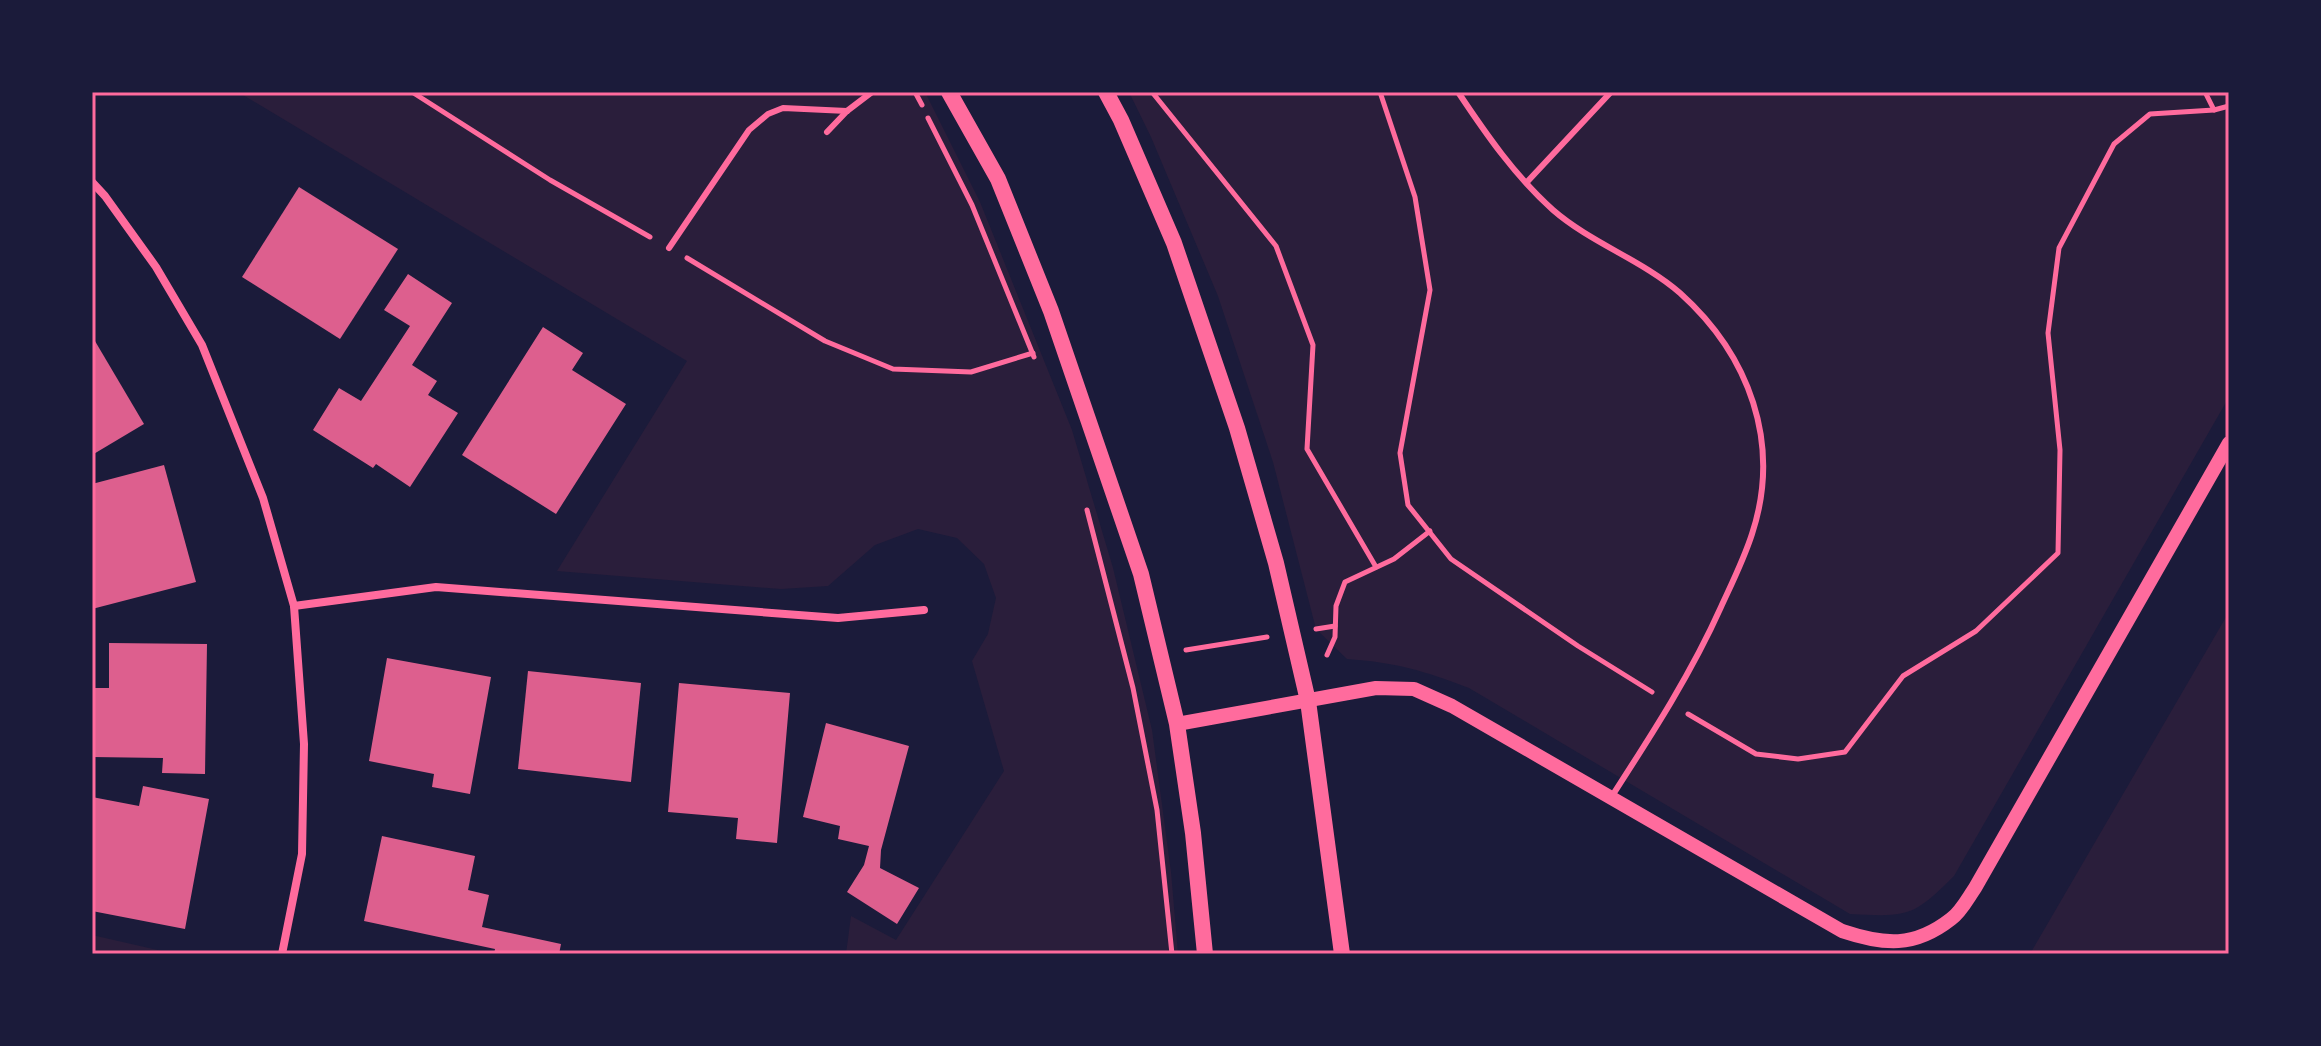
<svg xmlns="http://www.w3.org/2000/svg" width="2321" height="1046" viewBox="0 0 2321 1046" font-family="Roboto,sans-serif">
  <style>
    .green { fill: #2a1e3b }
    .building { fill: #dd5f8e }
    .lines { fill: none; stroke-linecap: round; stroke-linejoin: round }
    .path { stroke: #ff6b9d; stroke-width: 5 }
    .service { stroke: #ff6b9d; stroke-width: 6 }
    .minor { stroke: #ff6b9d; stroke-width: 8 }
    .tertiary { stroke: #ff6b9d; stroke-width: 14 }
    .secondary { stroke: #ff6b9d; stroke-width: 16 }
    .neatline { fill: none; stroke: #ff6b9d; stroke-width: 3 }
  </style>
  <rect width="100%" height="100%" fill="#1b1b3a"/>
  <!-- green -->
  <g class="green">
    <polygon points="238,92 925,92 980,202 1072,430 1113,568 1152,730 1171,872 1178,954 846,954 851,916 896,940 1004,771 972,661 988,634 996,598 984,564 957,538 918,529 875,545 828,586 781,589 557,571 687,361"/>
    <path d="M1129,92h1100v305l-275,479c-41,41 -46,41 -104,38l-381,-226c-44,-17 -75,-26 -122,-29l-31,-30 -43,-167 -55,-166 -67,-159z"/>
    <polygon points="2229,612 2229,954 2030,954"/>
    <polygon points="92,935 175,954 92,954"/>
  </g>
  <!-- building -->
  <g class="building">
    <polygon points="299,187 398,249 340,339 242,277"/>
    <polygon points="408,274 452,303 412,365 437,381 428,395 458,413 410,487 376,464 373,468 313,430 339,388 361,401 410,326 384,310"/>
    <polygon points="543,327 583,353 572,370 626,404 556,514 462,455"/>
    <polygon points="92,336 144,424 92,455"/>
    <polygon points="164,465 196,582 92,609 92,484"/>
    <polygon points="109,643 207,644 205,774 162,773 163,758 92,757 92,688 109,688"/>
    <polygon points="387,658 491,677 470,794 432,787 434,774 369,761"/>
    <polygon points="528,671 641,683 631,782 518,769"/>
    <polygon points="679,683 790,693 777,843 736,839 738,818 668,812"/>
    <polygon points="826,723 909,746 881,850 880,868 919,888 897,924 847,892 864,865 869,846 838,839 840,826 803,817"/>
    <polygon points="143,786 209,799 185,929 92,911 92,797 139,806"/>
    <polygon points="382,836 475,856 468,890 489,895 482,927 561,944 559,954 494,954 495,949 364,921"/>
  </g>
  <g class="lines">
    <!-- path -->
    <g class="path">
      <polyline points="412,92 550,180 650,237"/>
      <polyline points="915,92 922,105"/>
      <polyline points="1152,92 1276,246 1313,345 1307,449 1376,567"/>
      <polyline points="1380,92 1415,197 1430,290 1400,453 1408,505 1451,559 1578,646 1652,692"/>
      <polyline points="2205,92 2214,110"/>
      <polyline points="928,118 972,205 1034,357"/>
      <polyline points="687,258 825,341 893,369 971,372 1033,353"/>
      <polyline points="1087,510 1133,688 1157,810 1172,954"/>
      <polyline points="1316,629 1335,626"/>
      <polyline points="1186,650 1267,637"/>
      <polyline points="1327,655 1335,637 1336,606 1345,582 1394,559 1430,531"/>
      <polyline points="1688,714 1756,754 1798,759 1845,752 1903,676 1976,631 2058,553 2060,450 2048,333 2059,248 2114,144 2150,114 2214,110 2229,106"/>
    </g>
    <!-- service -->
    <g class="service">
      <path d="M1458,92c28,42 57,84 95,118 38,33 89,50 127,83 69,62 102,150 72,241 -8,25 -20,49 -31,73 -30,67 -69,127 -109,189"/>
      <polyline points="827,132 847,111 872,92"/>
      <polyline points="1527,182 1611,92"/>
      <polyline points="669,248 749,130 768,114 783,108 847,111"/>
    </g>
    <!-- minor -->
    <g class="minor">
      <polyline points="92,182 105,196 156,267 202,345 263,498 294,606 304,744 302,854 282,954"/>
      <polyline points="294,606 436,587 838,618 924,610"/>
    </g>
    <!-- tertiary -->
    <path class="tertiary" d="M1177,724l199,-36 38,1 38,17 390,225c42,14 72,17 109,-12 10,-7 17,-21 24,-31l254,-445"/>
    <!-- secondary -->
    <g class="secondary">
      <polyline points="949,92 998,179 1051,311 1141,574 1177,724 1193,833 1205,954"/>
      <polyline points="1106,92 1121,120 1174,243 1237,428 1276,563 1308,701 1342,954"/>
    </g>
  </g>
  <!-- border -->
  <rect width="2321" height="1046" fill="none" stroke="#1b1b3a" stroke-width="188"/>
  <rect x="94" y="94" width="2133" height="858" class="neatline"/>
</svg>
